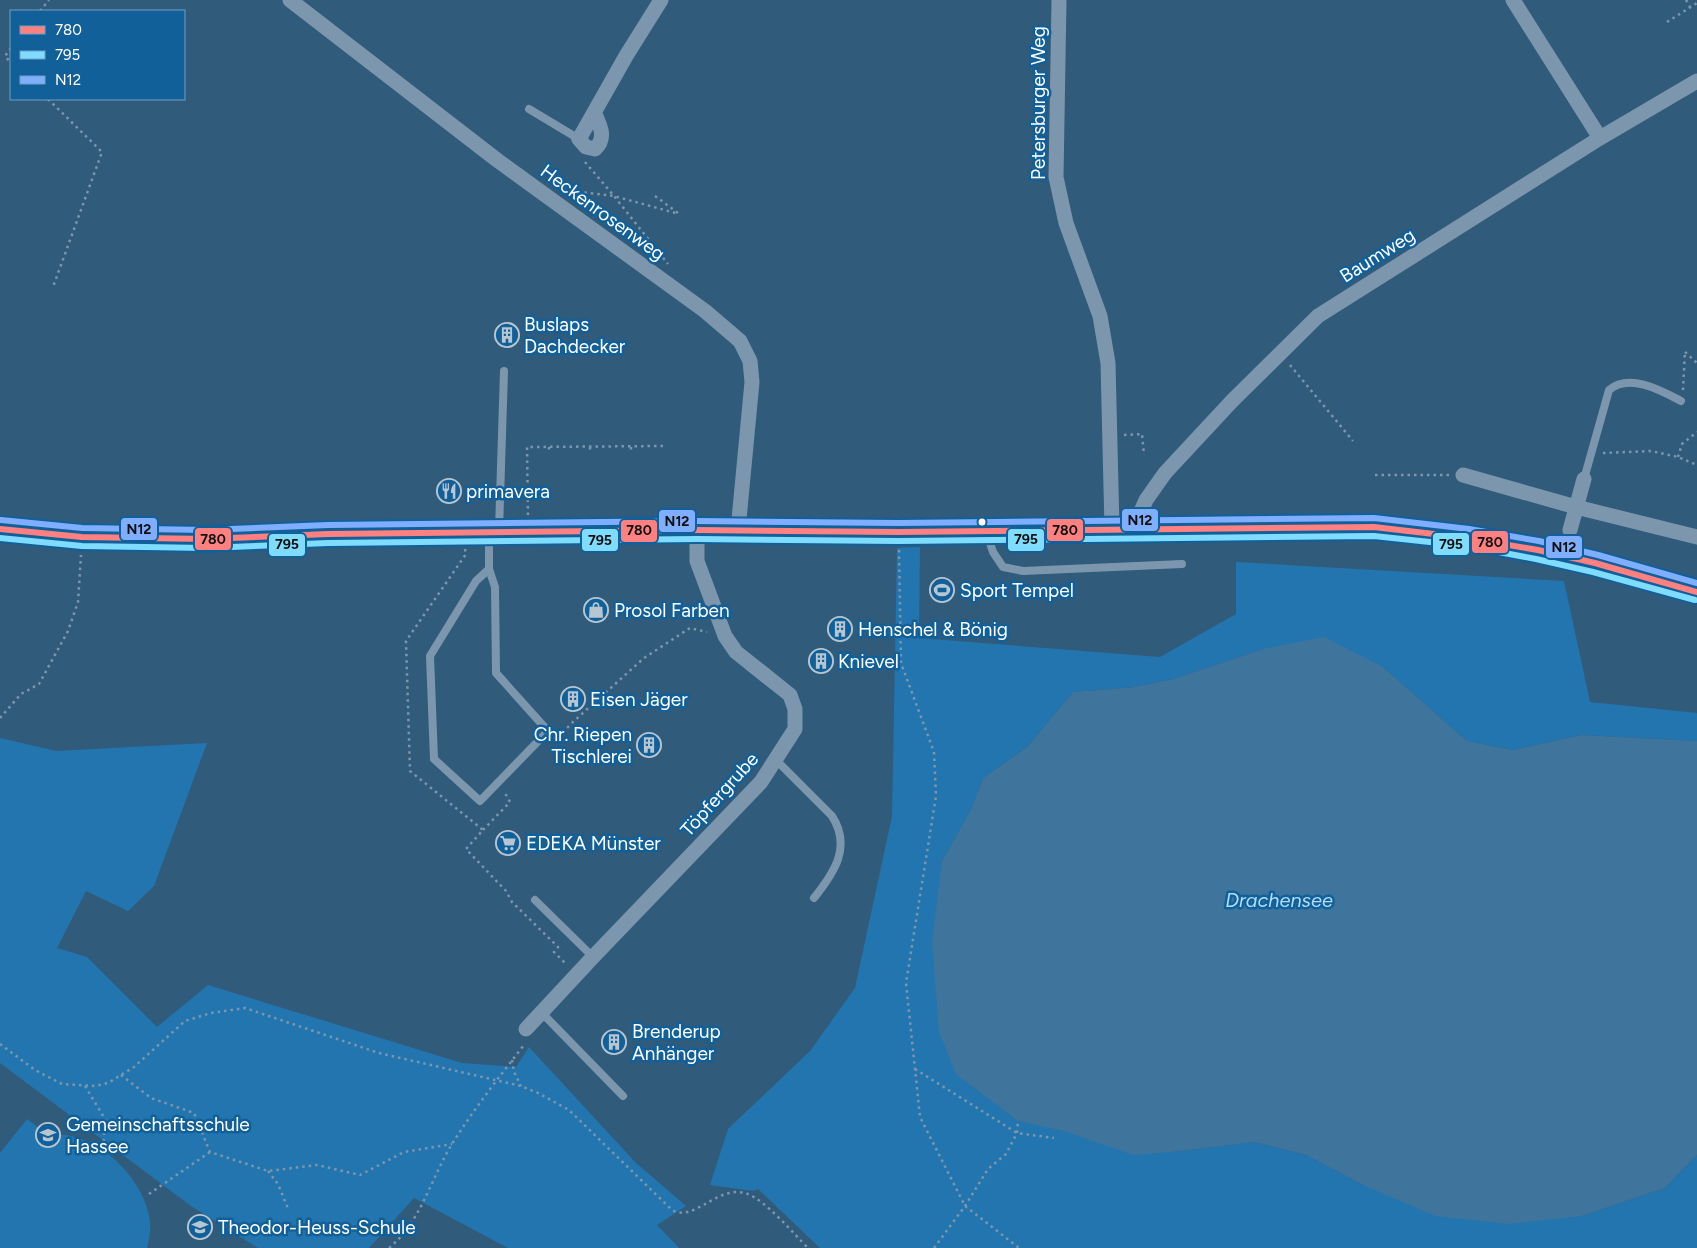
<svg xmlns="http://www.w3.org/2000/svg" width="1697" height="1248" viewBox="0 0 1697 1248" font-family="Figtree,sans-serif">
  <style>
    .green { fill: #2375af }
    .water { fill: #3f749d }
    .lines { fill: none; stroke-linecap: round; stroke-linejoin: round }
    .path { stroke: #7c97ad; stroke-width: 2.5; stroke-dasharray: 2.5 4; stroke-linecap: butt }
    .service { stroke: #7c97ad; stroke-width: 8 }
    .minor { stroke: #7c97ad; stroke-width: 15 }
    .secondary { stroke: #839db1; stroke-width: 21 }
    .bus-1-casing { stroke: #12609a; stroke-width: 10 }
    .bus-2-casing { stroke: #12609a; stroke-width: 10 }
    .bus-3-casing { stroke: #12609a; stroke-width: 10 }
    .bus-1 { stroke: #ff8080; stroke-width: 6 }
    .bus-2 { stroke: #80dcff; stroke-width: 6 }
    .bus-3 { stroke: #80aeff; stroke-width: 6 }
    .bus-dot { fill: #fff; stroke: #12609a; stroke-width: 2 }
    .labels { text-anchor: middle; stroke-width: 5; stroke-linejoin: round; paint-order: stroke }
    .street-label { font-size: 19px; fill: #fff; stroke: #12609a }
    .poi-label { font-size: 19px; fill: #fff; stroke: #12609a; text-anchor: start }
    .water-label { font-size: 20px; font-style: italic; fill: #b2ddfa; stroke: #12609a }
    .line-badge { stroke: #12609a; stroke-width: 2 }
    .pale-badge-label { font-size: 14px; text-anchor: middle; font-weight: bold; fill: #111 }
  </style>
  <rect width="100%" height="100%" fill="#315b7b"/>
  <!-- green -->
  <g class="green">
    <polygon points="920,547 919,638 1160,657 1236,614 1236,562 1564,581 1590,702 1697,713 1697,741 1581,735 1513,750 1467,741 1383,667 1263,649 1173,679 1134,687 1073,692 1027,747 983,778 971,809 942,861 1018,1121 1172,1152 1254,1142 1306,1155 1363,1185 1582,1216 1665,1188 1697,1155 1697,1248 820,1248 758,1189 753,1191 710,1185 728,1129 810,1051 855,988 892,816 897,548"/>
    <polygon points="0,738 56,751 207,743 154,886 128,911 86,891 57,948 87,957 157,1027 208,985 462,1063 516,1067 529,1047 635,1162 686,1206 657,1225 679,1248 508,1248 414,1198 369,1248 258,1248 191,1206 0,1063"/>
    <path d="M27,1119l16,12 -4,5c9,-1 18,-2 27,-1 40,6 79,47 84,86 1,9 -1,19 -3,27h-147v-95z"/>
  </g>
  <!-- water -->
  <polygon class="water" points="1324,637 1383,667 1467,741 1513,750 1581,735 1697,741 1697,1155 1665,1188 1582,1216 1509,1224 1435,1216 1363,1185 1306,1155 1254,1142 1172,1152 1133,1155 1064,1131 1018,1121 956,1074 939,1032 932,941 942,861 971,809 983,778 1027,747 1073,692 1134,687 1173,679 1263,649"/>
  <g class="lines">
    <!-- path -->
    <g class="path">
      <polyline points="1686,0 1690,7"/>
      <polyline points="40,11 49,0"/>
      <polyline points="1667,22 1697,3"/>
      <polyline points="11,48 5,56 11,63"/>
      <polyline points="48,99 102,152 53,287"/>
      <polyline points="585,162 614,196 668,264"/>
      <polyline points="565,190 614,196 679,214"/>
      <polyline points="655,196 678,213"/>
      <polyline points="1685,352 1697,363"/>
      <polyline points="1290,365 1353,441"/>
      <polyline points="1683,390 1685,351"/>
      <polyline points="1124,435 1142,434 1144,455"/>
      <polyline points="549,447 549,453"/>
      <polyline points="590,447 590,453"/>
      <polyline points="631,447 631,452"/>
      <polyline points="1603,453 1651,451 1678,457 1697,465"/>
      <polyline points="1678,457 1682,444 1697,432"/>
      <polyline points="1375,475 1449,475"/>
      <polyline points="528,515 527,447 663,446"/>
      <polyline points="465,549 466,554 406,641 410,771 483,830 466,849 506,891 512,902 558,947 554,952 567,965"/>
      <polyline points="899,550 901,663 934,752 936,796 906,983 920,1117 965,1206 1019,1248"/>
      <polyline points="0,718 21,694 39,684 68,631 78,602 81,555"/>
      <polyline points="558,737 574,721 644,658 690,628 707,632"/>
      <polyline points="483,830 510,802 505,793 506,792"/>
      <path d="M0,1044l35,26 27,14 33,2 13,-3 26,-16 51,-46 26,-8 34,-5 134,45 142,33 17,7 31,17 103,100c23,13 46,-27 76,-16 19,8 45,39 60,54"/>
      <polyline points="512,1060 514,1072 521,1086"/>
      <polyline points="915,1069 1017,1133 1054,1138"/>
      <polyline points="121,1075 151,1098 194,1113 210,1152 268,1171 317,1165 360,1175 404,1152 452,1144"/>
      <polyline points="85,1086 105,1119 103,1151"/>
      <polyline points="268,1171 278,1184 289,1211"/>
      <polyline points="149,1194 210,1152"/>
      <path d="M389,1248c32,-26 42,-70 63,-104 22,-35 47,-67 72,-99"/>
      <polyline points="934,1248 965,1206 988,1169 1006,1154 1017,1133 1018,1121"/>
    </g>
    <!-- service -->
    <g class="service">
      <polyline points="529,109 579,139"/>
      <path d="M1584,479l25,-89c20,-17 51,0 72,11"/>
      <polyline points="499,530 504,371"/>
      <polyline points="986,531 993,552 1003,567 1023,571 1182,564"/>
      <polyline points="1563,553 1570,530"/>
      <polyline points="489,569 476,581 430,656 434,759 480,801 548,731 496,673 495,587 489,569 489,533"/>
      <path d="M776,760l56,56c20,31 2,57 -18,82"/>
      <polyline points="535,900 593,957"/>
      <polyline points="541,1012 623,1096"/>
    </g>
    <!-- minor -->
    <g class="minor">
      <polyline points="290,0 497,160 705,311 740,341 750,361 752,382 738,530"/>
      <polyline points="1059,0 1056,177 1066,223 1100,316 1108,363 1112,528"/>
      <polyline points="1513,0 1600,138"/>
      <path d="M594,112c6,13 13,26 1,37l-9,-2 -7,-8 47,-83 35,-56"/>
      <polyline points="1463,475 1576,507 1697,537"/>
      <polyline points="1139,528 1139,516 1146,500 1165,473 1232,401 1318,316 1600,138 1697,81"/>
      <polyline points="1570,530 1584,479"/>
      <polyline points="526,1029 593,957 761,782 795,729 795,709 790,695 736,652 725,636 697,561 697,530"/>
    </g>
    <!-- secondary -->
    <path class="secondary" d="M0,529l82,8 124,2 122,-5 369,-4 201,2 87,-2 389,-3c63,5 125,14 187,28 46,10 91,25 136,37"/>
    <defs>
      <polyline id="bus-1" points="0,529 82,537 206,539 328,534 697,530 898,532 1374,527 1468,538 1538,550 1595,563 1697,592"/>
      <polyline id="bus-2" points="0,538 82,546 206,548 328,543 697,539 898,541 1374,536 1467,546 1536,559 1593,572 1695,600"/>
      <polyline id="bus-3" points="1,520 82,528 206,530 328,525 697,521 898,523 1374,518 1469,529 1539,541 1598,555 1697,583"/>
    </defs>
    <!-- bus-1 casing -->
    <use href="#bus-1" class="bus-1-casing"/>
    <!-- bus-2 casing -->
    <use href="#bus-2" class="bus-2-casing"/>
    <!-- bus-3 casing -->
    <use href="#bus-3" class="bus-3-casing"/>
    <!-- bus-1 -->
    <use href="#bus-1" class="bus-1"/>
    <!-- bus-2 -->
    <use href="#bus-2" class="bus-2"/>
    <!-- bus-3 -->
    <use href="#bus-3" class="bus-3"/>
  </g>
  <!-- icons -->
  <defs>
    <symbol id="building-ring" viewBox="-11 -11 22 22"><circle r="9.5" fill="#12609a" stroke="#b7c6d1" stroke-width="1.5"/><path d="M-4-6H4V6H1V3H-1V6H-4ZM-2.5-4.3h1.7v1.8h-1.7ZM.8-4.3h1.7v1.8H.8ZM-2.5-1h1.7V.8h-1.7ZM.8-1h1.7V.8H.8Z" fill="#b7c6d1"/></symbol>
    <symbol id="restaurant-ring" viewBox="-11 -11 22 22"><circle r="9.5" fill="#12609a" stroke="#b7c6d1" stroke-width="1.5"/><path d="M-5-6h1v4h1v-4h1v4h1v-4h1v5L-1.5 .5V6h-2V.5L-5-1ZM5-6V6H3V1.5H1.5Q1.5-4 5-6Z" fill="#b7c6d1"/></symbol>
    <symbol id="stadium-ring" viewBox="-11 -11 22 22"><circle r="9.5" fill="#12609a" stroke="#b7c6d1" stroke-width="1.5"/><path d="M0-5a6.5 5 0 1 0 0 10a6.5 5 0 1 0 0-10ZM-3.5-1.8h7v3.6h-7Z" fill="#b7c6d1"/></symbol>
    <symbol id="shop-ring" viewBox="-11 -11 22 22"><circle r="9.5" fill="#12609a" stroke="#b7c6d1" stroke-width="1.5"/><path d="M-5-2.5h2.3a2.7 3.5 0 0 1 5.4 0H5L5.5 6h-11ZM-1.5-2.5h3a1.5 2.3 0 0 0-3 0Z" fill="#b7c6d1"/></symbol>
    <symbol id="supermarket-ring" viewBox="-11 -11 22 22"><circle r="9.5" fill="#12609a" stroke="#b7c6d1" stroke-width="1.5"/><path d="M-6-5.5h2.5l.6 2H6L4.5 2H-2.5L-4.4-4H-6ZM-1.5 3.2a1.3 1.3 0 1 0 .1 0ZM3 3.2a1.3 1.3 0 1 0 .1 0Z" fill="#b7c6d1"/></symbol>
    <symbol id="school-ring" viewBox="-11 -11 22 22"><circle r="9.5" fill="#12609a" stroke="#b7c6d1" stroke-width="1.5"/><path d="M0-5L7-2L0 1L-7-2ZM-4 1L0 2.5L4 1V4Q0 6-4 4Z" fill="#b7c6d1"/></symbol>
  </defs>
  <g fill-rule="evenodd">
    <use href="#building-ring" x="493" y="321" width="28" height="28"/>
    <use href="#restaurant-ring" x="435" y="477" width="28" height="28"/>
    <use href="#stadium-ring" x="928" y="576" width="28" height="28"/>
    <use href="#shop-ring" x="582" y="596" width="28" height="28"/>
    <use href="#building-ring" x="826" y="615" width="28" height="28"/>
    <use href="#building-ring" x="807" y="647" width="28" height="28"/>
    <use href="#building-ring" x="559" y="685" width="28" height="28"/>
    <use href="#building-ring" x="635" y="731" width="28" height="28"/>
    <use href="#supermarket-ring" x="494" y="829" width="28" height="28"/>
    <use href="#building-ring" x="600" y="1028" width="28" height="28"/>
    <use href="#school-ring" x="34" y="1121" width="28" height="28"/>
    <use href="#school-ring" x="186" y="1213" width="28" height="28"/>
  </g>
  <!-- markers -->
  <circle class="bus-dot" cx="982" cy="522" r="4.5"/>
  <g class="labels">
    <!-- street labels -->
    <g class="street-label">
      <text transform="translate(1038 103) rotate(-90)" y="7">Petersburger Weg</text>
      <text transform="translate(603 212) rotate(36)" y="7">Heckenrosenweg</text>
      <text transform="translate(1377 255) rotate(-32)" y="7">Baumweg</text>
      <text transform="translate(719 794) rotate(-48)" y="7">Töpfergrube</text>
    </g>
    <!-- poi labels -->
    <g class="poi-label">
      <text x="524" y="331">Buslaps<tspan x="524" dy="22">Dachdecker</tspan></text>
      <text x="466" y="498">primavera</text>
      <text x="960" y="597">Sport Tempel</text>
      <text x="614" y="617">Prosol Farben</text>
      <text x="858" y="636">Henschel &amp; Bönig</text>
      <text x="838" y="668">Knievel</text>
      <text x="590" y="706">Eisen Jäger</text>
      <text x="632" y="741" text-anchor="end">Chr. Riepen<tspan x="632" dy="22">Tischlerei</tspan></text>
      <text x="526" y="850">EDEKA Münster</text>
      <text x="632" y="1038">Brenderup<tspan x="632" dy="22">Anhänger</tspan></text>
      <text x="66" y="1131">Gemeinschaftsschule<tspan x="66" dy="22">Hassee</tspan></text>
      <text x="218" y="1234">Theodor-Heuss-Schule</text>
    </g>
    <!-- water labels -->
    <g class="water-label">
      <text x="1279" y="907">Drachensee</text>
    </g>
  </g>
  <g class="line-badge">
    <rect x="1121" y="508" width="38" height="24" rx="5" fill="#80aeff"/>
    <rect x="658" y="509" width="38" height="24" rx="5" fill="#80aeff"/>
    <rect x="120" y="517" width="38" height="24" rx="5" fill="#80aeff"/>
    <rect x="1046" y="518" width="38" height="24" rx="5" fill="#ff8080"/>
    <rect x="620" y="519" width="38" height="24" rx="5" fill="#ff8080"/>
    <rect x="194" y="527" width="38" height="24" rx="5" fill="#ff8080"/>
    <rect x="1007" y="528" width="38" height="24" rx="5" fill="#80dcff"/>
    <rect x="581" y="528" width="38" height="24" rx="5" fill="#80dcff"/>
    <rect x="1471" y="530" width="38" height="24" rx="5" fill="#ff8080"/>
    <rect x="1432" y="532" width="38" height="24" rx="5" fill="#80dcff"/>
    <rect x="268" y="533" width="38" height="24" rx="5" fill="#80dcff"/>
    <rect x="1545" y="535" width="38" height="24" rx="5" fill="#80aeff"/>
  </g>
  <g class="pale-badge-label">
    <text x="1140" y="525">N12</text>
    <text x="677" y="526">N12</text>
    <text x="139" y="534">N12</text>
    <text x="1065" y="535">780</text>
    <text x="639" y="535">780</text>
    <text x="213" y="544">780</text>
    <text x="1026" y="544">795</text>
    <text x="600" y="545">795</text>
    <text x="1490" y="547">780</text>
    <text x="1451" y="549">795</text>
    <text x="287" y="549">795</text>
    <text x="1564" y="552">N12</text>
  </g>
  <!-- legend -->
  <rect x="10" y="10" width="175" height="90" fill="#12609a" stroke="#71a0c2"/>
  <rect x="20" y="26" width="25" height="8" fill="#ff8080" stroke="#71a0c2"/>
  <text x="55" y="35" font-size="15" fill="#ffffff">780</text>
  <rect x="20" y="51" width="25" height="8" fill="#80dcff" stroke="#71a0c2"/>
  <text x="55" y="60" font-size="15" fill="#ffffff">795</text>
  <rect x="20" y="76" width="25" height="8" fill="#80aeff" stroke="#71a0c2"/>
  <text x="55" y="85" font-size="15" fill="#ffffff">N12</text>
</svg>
